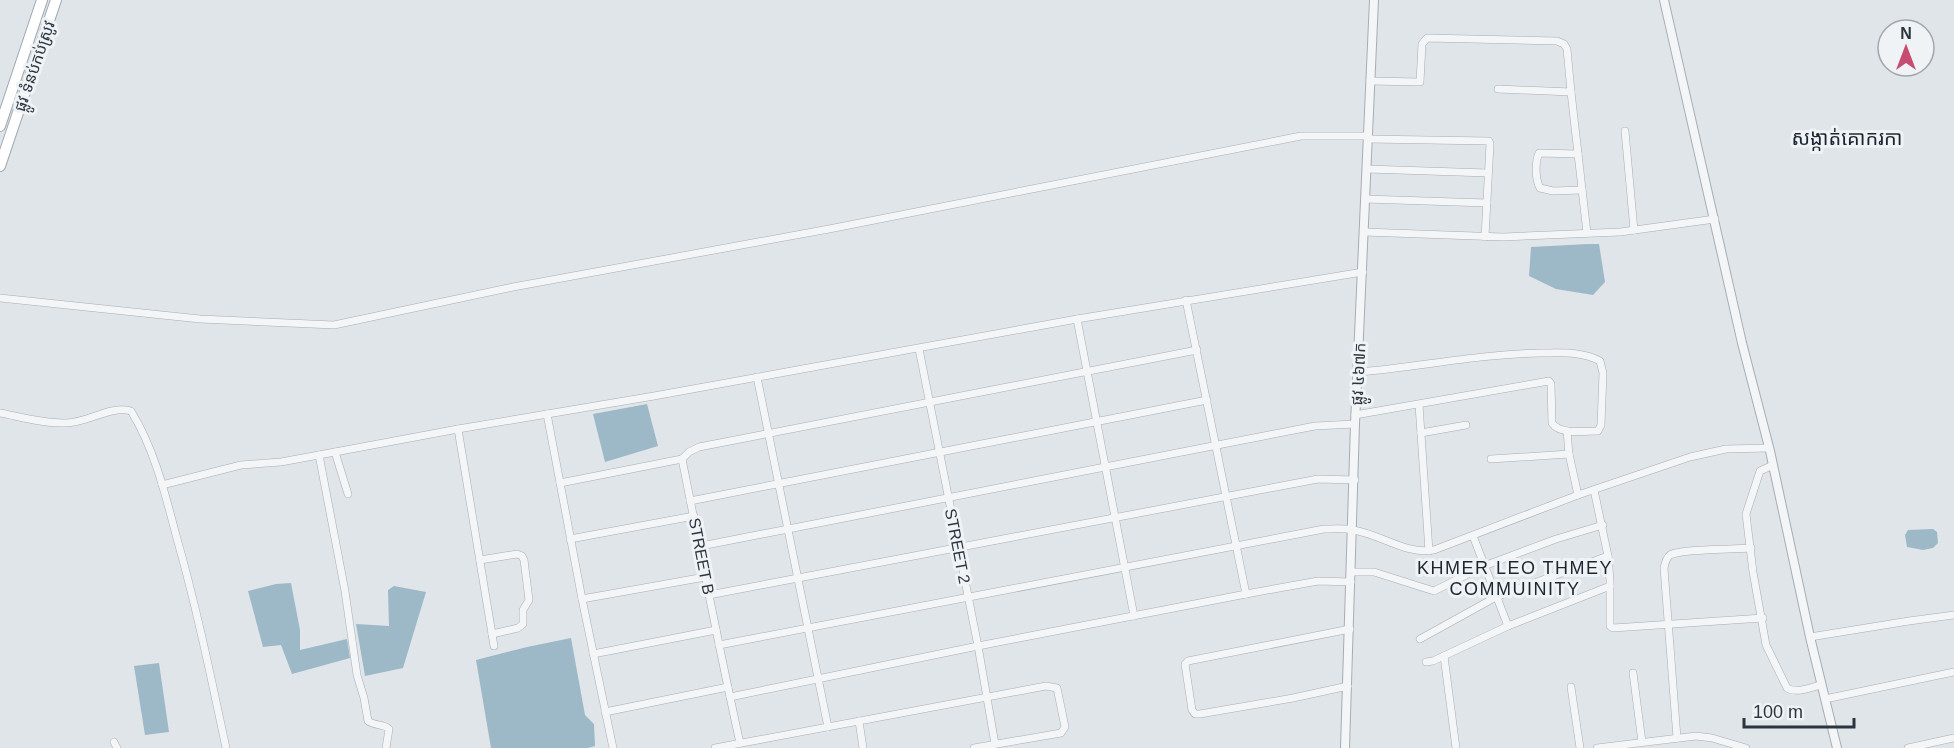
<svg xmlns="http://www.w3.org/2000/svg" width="1954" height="748" viewBox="0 0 1954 748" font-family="Arial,'Noto Sans Khmer',sans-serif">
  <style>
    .water { fill: #9db8c7 }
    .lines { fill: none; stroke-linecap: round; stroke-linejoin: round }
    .minor-casing { stroke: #a6adb3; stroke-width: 8 }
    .tertiary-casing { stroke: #a6adb3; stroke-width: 10 }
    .primary-casing { stroke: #a0abb4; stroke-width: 12 }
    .minor { stroke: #f3f5f7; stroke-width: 7 }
    .tertiary { stroke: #f3f5f7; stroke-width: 8 }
    .primary { stroke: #fff; stroke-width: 10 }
    .labels { text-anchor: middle; stroke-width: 6; stroke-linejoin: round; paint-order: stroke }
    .street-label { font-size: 16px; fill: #2a353f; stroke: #f0f3f6 }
    .neighbourhood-label { font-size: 18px; letter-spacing: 1.5px; fill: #1c2630; stroke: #f0f3f6 }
    .quarter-label { font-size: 20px; fill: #1c2630; stroke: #f0f3f6 }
  </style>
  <rect width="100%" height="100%" fill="#e0e5e9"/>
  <!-- water -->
  <g class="water">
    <polygon points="1588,244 1599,244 1605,282 1593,295 1556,289 1529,276 1531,247"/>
    <polygon points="647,404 658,446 605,462 593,414"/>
    <polygon points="1933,529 1937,532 1938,543 1933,548 1923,550 1907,547 1905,535 1908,530"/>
    <polygon points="291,583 300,630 300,650 347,639 350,658 292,674 281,645 263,647 248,591 276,584"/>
    <polygon points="394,586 426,592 403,668 365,676 356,624 389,626 388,590"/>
    <polygon points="571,638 585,715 594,724 595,746 588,748 491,748 476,660 527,647"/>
    <polygon points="159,663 169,732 145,735 134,666"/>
  </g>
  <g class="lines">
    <defs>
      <g id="minor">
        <polyline points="1370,81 1420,82 1422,44 1427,38 1557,41 1564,44 1567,49 1571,92 1498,89"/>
        <polyline points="1571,92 1587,233"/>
        <polyline points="1625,131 1634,230"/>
        <polyline points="1368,139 1489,141 1490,144 1485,237"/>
        <path d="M1578,154l-39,-1c-4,9 -4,26 1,35l13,3 29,-1"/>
        <polyline points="1367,169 1488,173"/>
        <polyline points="1365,199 1487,203"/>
        <polyline points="1364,232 1503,237 1620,232 1715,219"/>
        <polyline points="0,298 200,319 334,325 513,287 829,229 1301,136 1368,136"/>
        <polyline points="1186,300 1246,594"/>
        <polyline points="1077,319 1134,616"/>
        <polyline points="919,349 978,646 995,744"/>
        <polyline points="757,377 828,727"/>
        <polyline points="1419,405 1429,551"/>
        <path d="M0,413c21,4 45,11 66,10 22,0 44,-18 65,-12 23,37 34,82 45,124 20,70 35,142 50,213"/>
        <polyline points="547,414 582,599 613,748"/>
        <path d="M1355,415l194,-34 2,3 1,39c8,12 32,8 46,8l3,-6 2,-52 -3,-12c-18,-10 -39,-8 -59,-8 -62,1 -122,14 -183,19"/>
        <polyline points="458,429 494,646"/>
        <polyline points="1567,431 1569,454"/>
        <polyline points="1421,433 1466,425"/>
        <polyline points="335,452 348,494"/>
        <path d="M319,455l26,136 12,84 7,23 4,23c7,5 16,3 21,8l-3,19"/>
        <polyline points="682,459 689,452 699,447 1197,350"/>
        <path d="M682,459c19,95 37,190 58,284"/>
        <polyline points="1491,459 1569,454 1578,495"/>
        <path d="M1773,465l-13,6 -14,43 7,58 13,73 21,43c9,6 24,-1 34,-3"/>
        <polyline points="560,483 682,459"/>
        <polyline points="162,485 241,465 281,462 335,452 458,429 654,396 1077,319 1363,272"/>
        <polyline points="1594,490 1608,556 1610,581 1610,626 1613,628 1763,618"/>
        <polyline points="690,501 1207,400"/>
        <polyline points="1473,536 1508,626"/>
        <polyline points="570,539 694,516"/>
        <polyline points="701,546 1315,426 1355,424"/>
        <polyline points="480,560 517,554 522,556 524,560 529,600 523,610 523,624 518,628 492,634"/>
        <polyline points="1352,572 1374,572 1434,591 1484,566 1556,539 1603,525"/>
        <polyline points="709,595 1318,479 1355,480"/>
        <polyline points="582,599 705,577"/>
        <polyline points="1810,637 1909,621 1954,615"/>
        <polyline points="1420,639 1496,597 1608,556"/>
        <path d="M719,645l605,-116c9,0 20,-1 29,1 27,4 53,25 81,20l144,-55 112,-38 36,-8 43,-1"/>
        <polyline points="593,654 716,630"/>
        <polyline points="1444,656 1456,748"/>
        <polyline points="1426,662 1433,661 1508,626 1610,586"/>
        <polyline points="1633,673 1642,742"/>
        <polyline points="1348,686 1293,698 1200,714 1195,714 1192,710 1185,664 1188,661 1350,629"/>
        <polyline points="1571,687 1580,748"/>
        <polyline points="730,697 978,646 1246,594 1318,581 1351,582"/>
        <polyline points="1825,699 1954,672"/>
        <polyline points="605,712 728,687"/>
        <polyline points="859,721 863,748"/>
        <path d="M1677,738l-13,-170c1,-5 2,-10 6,-13 10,-6 66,-6 81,-7"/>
        <polyline points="114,742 117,748"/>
        <polyline points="715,748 1046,686 1057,688 1065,727 1061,733 974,748"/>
        <polyline points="1597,748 1696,736 1712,738 1746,748"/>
        <polyline points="1908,748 1954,738"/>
      </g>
      <g id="tertiary">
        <polyline points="1664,0 1742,343 1770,451 1810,637 1837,748"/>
        <polyline points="1345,748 1355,424 1374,0"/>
      </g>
      <g id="primary">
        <polyline points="0,126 42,0"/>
        <polyline points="0,166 56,0"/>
      </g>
    </defs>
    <!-- minor casing -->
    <use href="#minor" class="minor-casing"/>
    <!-- tertiary casing -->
    <use href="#tertiary" class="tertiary-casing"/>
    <!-- primary casing -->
    <use href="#primary" class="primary-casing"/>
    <!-- minor -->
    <use href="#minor" class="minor"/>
    <!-- tertiary -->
    <use href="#tertiary" class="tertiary"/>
    <!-- primary -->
    <use href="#primary" class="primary"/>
  </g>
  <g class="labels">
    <!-- street labels -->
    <g class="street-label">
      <text transform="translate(34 66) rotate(-71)" y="6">ផ្លូវ ទំនប់កប់ស្រូវ</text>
      <text transform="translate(1358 374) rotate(-87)" y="6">ផ្លូវ ៤៦៧ក</text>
      <text transform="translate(958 546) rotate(79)" y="6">STREET 2</text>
      <text transform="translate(702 556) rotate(79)" y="6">STREET B</text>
    </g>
    <!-- neighbourhood labels -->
    <g class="neighbourhood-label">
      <text x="1515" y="574">KHMER LEO THMEY<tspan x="1515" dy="21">COMMUINITY</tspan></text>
    </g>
    <!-- quarter labels -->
    <g class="quarter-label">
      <text x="1847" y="145">សង្កាត់គោករកា</text>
    </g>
  </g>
  <!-- north arrow -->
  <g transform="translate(1906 48)"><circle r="28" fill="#f0f3f6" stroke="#a1a7ad" stroke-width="1.5"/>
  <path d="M0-4.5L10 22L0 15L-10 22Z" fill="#c74c72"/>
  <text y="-9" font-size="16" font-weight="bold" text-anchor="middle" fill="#2a353f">N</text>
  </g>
  <!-- scale -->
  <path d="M1744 718v9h110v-9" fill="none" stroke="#2a353f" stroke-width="3"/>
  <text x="1753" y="718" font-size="18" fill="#2a353f" stroke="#f0f3f6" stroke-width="4.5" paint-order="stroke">100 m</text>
</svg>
